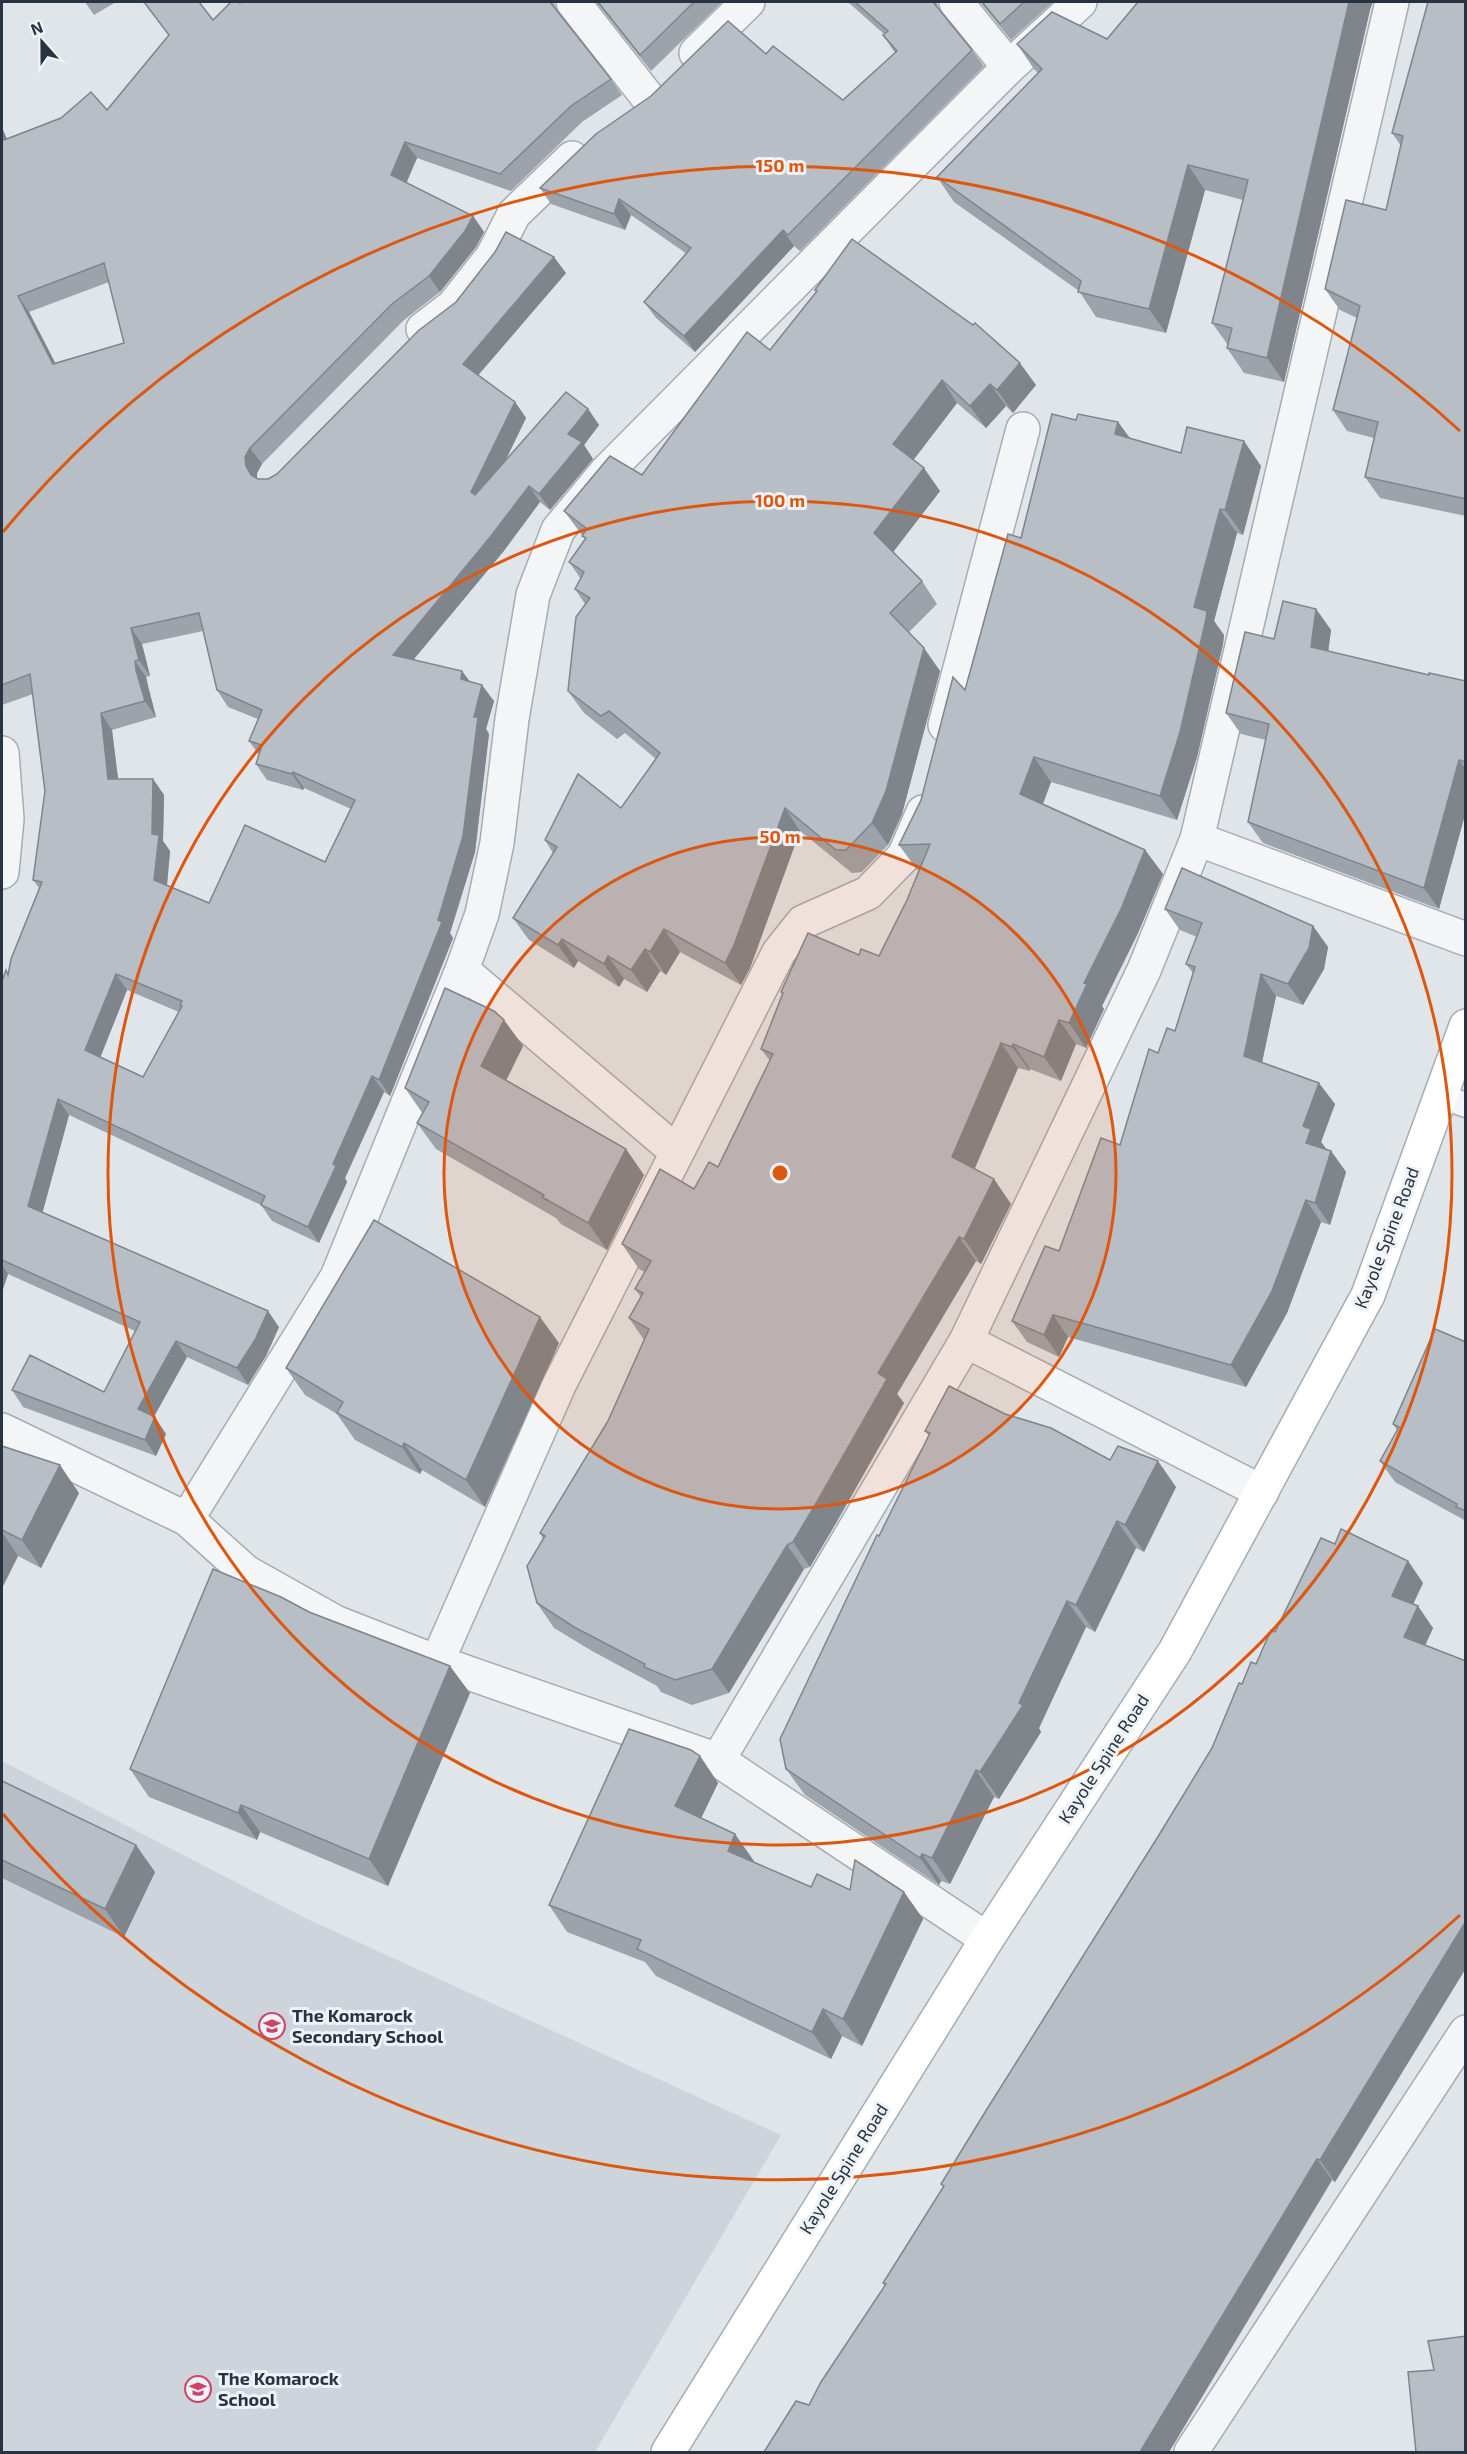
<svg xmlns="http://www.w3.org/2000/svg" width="1467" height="2454" viewBox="0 0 1467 2454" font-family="'Exo 2',sans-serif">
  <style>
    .built { fill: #ced4db }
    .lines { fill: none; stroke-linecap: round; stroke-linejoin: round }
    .service-casing { stroke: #a5acb3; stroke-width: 27 }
    .minor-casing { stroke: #a5acb3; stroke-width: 36 }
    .secondary-casing { stroke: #a5acb3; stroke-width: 36 }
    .service { stroke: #f3f5f7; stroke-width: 24 }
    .minor { stroke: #f3f5f7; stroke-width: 33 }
    .secondary { stroke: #fff; stroke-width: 33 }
    .wall { fill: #9da3aa; fill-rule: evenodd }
    .shaded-wall { fill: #80858b }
    .building { fill: #b7bec6; stroke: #80858b; stroke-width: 1.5; fill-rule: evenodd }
    .ring { fill: none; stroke: #de570f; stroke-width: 3 }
    .labels { text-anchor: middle; stroke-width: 6; stroke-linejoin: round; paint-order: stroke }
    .street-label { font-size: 18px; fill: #283441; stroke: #eff3f7 }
    .poi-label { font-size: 18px; font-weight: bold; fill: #283441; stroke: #eff3f7; text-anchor: start }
    .centre { fill: #de570f; stroke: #eff3f7; stroke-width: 3 }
    .ring-label { font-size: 18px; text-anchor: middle; font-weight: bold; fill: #de570f; stroke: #eff3f7; stroke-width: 6; stroke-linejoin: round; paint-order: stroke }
  </style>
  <rect width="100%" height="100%" fill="#e0e5e9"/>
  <!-- built -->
  <polygon class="built" points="2,1761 303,1917 781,2135 595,2452 2,2452"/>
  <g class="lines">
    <defs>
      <polyline id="service" points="1440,1096 1466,1105"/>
      <g id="minor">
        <polyline points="573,2 649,99"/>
        <polyline points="956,2 1009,67"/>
        <polyline points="1392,2 1197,839 1466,939"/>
        <polyline points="696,53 748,2"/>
        <polyline points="423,329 453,306 492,257 514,214 572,158"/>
        <polyline points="945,725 1023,429"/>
        <polyline points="2,753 7,819 2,872"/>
        <polyline points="462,970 677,1152"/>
        <polyline points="966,1341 1262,1492"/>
        <polyline points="2,1430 187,1519 246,1572 335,1622 437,1662 718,1760 987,1939"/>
        <polyline points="187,1519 337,1277 462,970 482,914 497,843 512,719 533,595 558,530 606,472 1009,67 1080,2"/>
        <polyline points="437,1662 559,1385 779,952 803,922 868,893 904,856 923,812"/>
        <polyline points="718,1760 966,1341 1144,970 1197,839"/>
        <polyline points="1191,2452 1466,2032"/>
      </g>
      <polyline id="secondary" points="668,2452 987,1939 1175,1651 1368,1295 1466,1026"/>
    </defs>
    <!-- service casing -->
    <use href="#service" class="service-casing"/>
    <!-- minor casing -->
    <use href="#minor" class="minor-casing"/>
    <!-- secondary casing -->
    <use href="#secondary" class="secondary-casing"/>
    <!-- service -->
    <use href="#service" class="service"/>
    <!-- minor -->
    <use href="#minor" class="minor"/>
    <!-- secondary -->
    <use href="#secondary" class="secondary"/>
  </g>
  <!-- wall -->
  <g class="wall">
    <polygon points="85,2 116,2 94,15"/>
    <path d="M144,2h55l14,18 28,-18h314l-1,2 3,6 54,69 11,16 -40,27 -71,69 -94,-33 -11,24 67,34 11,16 -8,15 -36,45 -36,28 -142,144 -5,9v5l1,1h10l9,-5 289,-201 -88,102 37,27 11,16 -21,44 83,-53 11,16 -15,20 9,14 -43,51 -10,-8 -37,50 -89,107 56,23 24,19 -8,28 3,5 -14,118 -25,81 3,5 -63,158 -6,-4 -39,86 2,4 -28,61 -47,-22 -11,-16 -192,-90 -27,97 237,115 -13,29 -18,29 -61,-28 -33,60 12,17 -10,22 -133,-49 -11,-17 92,2 31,-61 -127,-57 -6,18v-311l4,-11 2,3 31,-85 -6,-8 12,-89 -12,-97 -31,11v-577l5,11 100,-29 62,-75zM109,282l15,61 -69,20 -26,-51zM203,631l14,59 11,17 30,12 -9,22 10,14 -3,9 11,16 36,10 1,-2 47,21 -26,53 -116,41 -42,-18 3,-34 -7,-10 1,-46 -11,-16h-35l-6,-49 44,-13 -8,-31 -2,-9 4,-1 -8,-32zM127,990l52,22 -36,65 -43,-20z"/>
    <polygon points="596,2 722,2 651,71"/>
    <polygon points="848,2 938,2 937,4 939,9 972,50 984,66 800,251 794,246 695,352 656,318 644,302 687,254 631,215 625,230 551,204 540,188 766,54 843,100 895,53 883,35 884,34"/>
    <polygon points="980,2 1053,2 1011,40"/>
    <polygon points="1466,2 1466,516 1380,498 1365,477 1374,438 1347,431 1333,410 1357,318 1340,310 1325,289 1386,210 1401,146 1392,133"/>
    <polygon points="1370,10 1284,382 1244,373 1227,348 1228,345 1212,323 1243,200 1205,190 1166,333 1096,317 1079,291 954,202 937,177 1038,73 1034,69 1017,44 1107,39"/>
    <polygon points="815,290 1036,385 1013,413 1006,406 986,428 957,403 913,460 940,491 893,552 922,581 937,604 909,632 940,671 902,814 888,845 862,872 852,873 800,831 750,968 741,985 680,952 666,975 660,971 647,992 624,979 619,987 578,961 574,968 529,940 513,918 553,853 545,840 621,808 656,759 625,733 617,739 584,713 568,691 585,604 575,589 581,579 569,562 585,539 564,511 642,475 770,350 817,292"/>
    <polygon points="1076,420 1118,422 1130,438 1181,453 1261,466 1243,535 1237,533 1214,621 1224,635 1223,644 1197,757 1177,820 1051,782 1043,804 1145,850 1163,874 1138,933 1102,1006 1104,1009 1086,1048 1076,1044 1061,1081 1030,1069 1030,1071 1018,1068 974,1169 1011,1204 981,1264 976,1261 897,1394 904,1403 836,1523 810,1567 804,1569 729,1693 692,1705 661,1692 657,1686 592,1651 554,1628 537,1603 543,1539 540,1533 608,1421 644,1340 629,1318 641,1297 635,1289 645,1272 639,1269 622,1244 694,1189 718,1167 770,1061 761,1049 783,994 781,992 859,955 879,956 907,900 919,870 917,870 899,845 921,800 965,690 1021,538"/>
    <polygon points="1316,609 1331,630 1328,651 1429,675 1466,681 1466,811 1439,909 1263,843 1248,822 1266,740 1241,734 1226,713 1274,639"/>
    <polygon points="1165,909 1313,926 1328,947 1324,969 1303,1005 1276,996 1262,1062 1335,1104 1321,1142 1326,1149 1331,1151 1346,1172 1330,1225 1321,1222 1287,1313 1246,1387 1068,1337 1059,1357 1027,1342 1012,1321 1059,1251 1120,1145 1158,1053 1175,1031 1193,973 1186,964 1197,937 1180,930"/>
    <polygon points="504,1020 523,1046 506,1080 644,1175 607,1250 561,1224 556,1218 436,1149 417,1123 423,1114 405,1088"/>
    <polygon points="1466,1342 1466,1521 1395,1482 1380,1461 1397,1430 1393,1424"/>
    <polygon points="559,1343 485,1507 422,1470 420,1474 355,1440 337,1414 305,1395 286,1368"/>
    <polygon points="1005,1414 1110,1460 1176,1487 1144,1552 1136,1548 1095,1632 1086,1627 1039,1728 1041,1732 999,1799 994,1797 950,1884 941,1881 939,1885 805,1795 786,1769 879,1536 929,1436 925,1431"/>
    <polygon points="2,1446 79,1493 41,1568 18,1556 2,1588"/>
    <polygon points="1335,1544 1408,1561 1423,1583 1413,1604 1433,1628 1425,1645 1466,1661 1466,1968 1335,2182 1332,2180 1169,2452 764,2452 809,2405 885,2285 883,2283 943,2187 941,2184 1159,1835 1212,1748 1242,1684 1256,1664 1275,1632"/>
    <polygon points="470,1693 388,1886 260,1832 257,1840 149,1797 130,1769"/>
    <polygon points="700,1756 718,1783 701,1818 754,1861 754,1862 811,1887 904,1892 923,1919 862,2046 842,2036 831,2059 656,1976 645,1962 567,1932 549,1905"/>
    <polygon points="2,1781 155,1872 124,1937 2,1878"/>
  </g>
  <!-- shaded-wall -->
  <g class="shaded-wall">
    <polygon points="1349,2 1373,2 1370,10 1284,382 1267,358"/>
    <polygon points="2,128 15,156 4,140 2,135"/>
    <polygon points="405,142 417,158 403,191 391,175"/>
    <polygon points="1188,165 1205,190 1166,333 1149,309"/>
    <polygon points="619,199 631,215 625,230 614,214"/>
    <polygon points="473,216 484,232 476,247 440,292 429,276"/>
    <polygon points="783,230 794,246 695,352 684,336"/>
    <polygon points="554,257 566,273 474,380 463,364"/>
    <polygon points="18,296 29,312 64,380 53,364"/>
    <polygon points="1020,363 1036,385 1013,413 997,390"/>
    <polygon points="942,380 957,403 908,467 893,444"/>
    <polygon points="990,384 1006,406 986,428 970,406"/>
    <polygon points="515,402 526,418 482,508 471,492"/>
    <polygon points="588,409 599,425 584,445 593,459 550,510 539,494 568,434"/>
    <polygon points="1118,422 1136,447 1115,434"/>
    <polygon points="1244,441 1261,466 1243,535 1225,510"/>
    <polygon points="250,448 262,464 257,473 257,483 262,491 246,466 245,457"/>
    <polygon points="924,468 940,491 890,556 874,533"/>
    <polygon points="529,486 540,502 503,552 404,671 393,655"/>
    <polygon points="1220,509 1237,533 1214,621 1224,635 1223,644 1197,757 1177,820 1160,796 1194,607"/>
    <polygon points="1316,609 1331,630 1326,668 1311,647"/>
    <polygon points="131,628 142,644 150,676 139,660"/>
    <polygon points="924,648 940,671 902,814 888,845 872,823"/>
    <polygon points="135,661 146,677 148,686 156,717 145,701 136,670"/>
    <polygon points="462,671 474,687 461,679"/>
    <polygon points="482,685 494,701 486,729 489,734 475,852 450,933 453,938 390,1096 379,1080 438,920 474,717"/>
    <polygon points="101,713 112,730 120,795 108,779"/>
    <polygon points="1034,757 1051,782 1037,819 1020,794"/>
    <polygon points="1459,760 1466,770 1466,811 1439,909 1424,888"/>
    <polygon points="293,772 304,788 303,790 292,774"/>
    <polygon points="153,779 164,795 163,841 170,851 166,896 154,880 152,834"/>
    <polygon points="785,808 800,831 750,968 741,985 725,963"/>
    <polygon points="1145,850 1163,874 1138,933 1102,1006 1104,1009 1086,1048 1069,1023 1084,983"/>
    <polygon points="1313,926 1328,947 1324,969 1303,1005 1288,984"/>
    <polygon points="664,929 680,952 666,975 650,952"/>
    <polygon points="562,939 578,961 574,968 558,945"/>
    <polygon points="645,949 660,971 647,992 631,970"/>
    <polygon points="608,956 624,979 619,987 604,964"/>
    <polygon points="116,974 127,990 97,1066 85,1050"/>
    <polygon points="1261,974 1276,996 1259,1077 1244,1056"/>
    <polygon points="504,1020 523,1046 500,1093 481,1066"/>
    <polygon points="1059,1020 1076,1044 1061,1081 1044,1057"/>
    <polygon points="1001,1043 1018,1068 969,1182 952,1157"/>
    <polygon points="1013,1044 1030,1069 1030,1071 1012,1047"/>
    <polygon points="372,1076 384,1092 345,1178 347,1182 319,1243 308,1227 333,1164"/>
    <polygon points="1319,1083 1335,1104 1321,1142 1327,1150 1306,1143 1303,1126"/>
    <polygon points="58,1099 69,1115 40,1222 28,1206"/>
    <polygon points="626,1149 644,1175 607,1250 588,1223"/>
    <polygon points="1331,1151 1346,1172 1330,1225 1315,1203"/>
    <polygon points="994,1179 1011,1204 981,1264 964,1239"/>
    <polygon points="1306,1200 1321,1222 1287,1313 1246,1387 1231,1365"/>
    <polygon points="959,1237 976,1261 897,1394 904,1403 836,1523 810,1567 793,1542 878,1373"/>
    <polygon points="2,1265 8,1274 2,1292"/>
    <polygon points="268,1311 279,1327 266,1356 248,1385 237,1368"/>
    <polygon points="1053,1315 1068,1337 1059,1357 1044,1335"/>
    <polygon points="540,1317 559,1343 485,1507 466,1480"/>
    <polygon points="176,1341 187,1357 149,1425 138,1409"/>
    <polygon points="155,1417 166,1434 156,1456 145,1440"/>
    <polygon points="404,1443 422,1470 420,1474 402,1447"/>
    <polygon points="1158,1461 1176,1487 1144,1552 1125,1525"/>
    <polygon points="60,1465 79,1493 41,1568 22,1540"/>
    <polygon points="1117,1521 1136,1548 1095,1632 1076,1605"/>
    <polygon points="2,1532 18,1556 2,1588"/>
    <polygon points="787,1545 804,1569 729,1693 712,1669"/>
    <polygon points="1408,1561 1423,1583 1407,1617 1392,1596"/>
    <polygon points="1067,1601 1086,1627 1039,1728 1041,1732 999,1799 980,1772 1019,1703"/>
    <polygon points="1418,1606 1433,1628 1419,1659 1404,1637"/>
    <polygon points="450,1666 470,1693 388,1886 369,1859"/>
    <polygon points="700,1756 718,1783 694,1833 675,1806"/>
    <polygon points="976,1770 994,1797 950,1884 932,1858"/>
    <polygon points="241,1805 260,1832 257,1840 238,1813"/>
    <polygon points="735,1834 754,1861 746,1877 728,1851"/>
    <polygon points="136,1845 155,1872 124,1937 105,1909"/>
    <polygon points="922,1854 941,1881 939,1885 920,1858"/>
    <polygon points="904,1892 923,1919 862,2046 843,2019"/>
    <polygon points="1466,1921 1466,1968 1335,2182 1320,2160"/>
    <polygon points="823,2009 842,2036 831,2059 812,2032"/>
    <polygon points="1317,2159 1332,2180 1169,2452 1140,2452"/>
  </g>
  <!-- building -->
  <g class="building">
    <path d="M144,2h55l14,18 18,-18h7l2,1 1,-1h309l61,77 -40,27 -71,68 -95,-32 -14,33 82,41 -8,15 -36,45 -37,28 -142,144 -5,9 1,9 5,9 7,4h10l9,-5 141,-143 38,-29 39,-50 11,-20 48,25 -91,107 52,38 -44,90 4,3 91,-103 22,17 -20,25 14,8 -43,52 -10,-8 -38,50 -98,119 69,16 -1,8 21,6 -8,32h4l-15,119 -25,84 4,2 -63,158 -7,-4 -39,88 3,2 -28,61 -47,-22 4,-9 -207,-97 -30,107 240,105 -13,29 -18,28 -61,-27 -38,68 17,8 -10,23 -133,-50 18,-35 74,37 36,-70 -138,-62v-279l4,-11 2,5 3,-16 31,-77 -9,-2 12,-89 -15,-117 -28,11v-550l2,5 57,-22 30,-26 16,18 62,-75zM104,263l20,80 -71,21 -35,-68zM199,613l18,77 45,20 -13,31 13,4 -6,19 36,10 1,-2 62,28 -30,62 -80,-37 -36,78 -55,-23 5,-45 -7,-1 1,-55h-45l-7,-66 44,-12 -9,-31 -1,-9 4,-1 -8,-32zM116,974l66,27 -2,4 2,1 -39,71 -58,-27z"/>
    <polygon points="598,2 694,2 640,55"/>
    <polygon points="855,2 933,2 972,50 788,235 783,230 684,336 644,302 691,248 619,199 614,214 540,188 596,134 651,96 728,21 766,54 773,46 843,100 897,51 883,35 888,31"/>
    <polygon points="982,2 1024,2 1000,24"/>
    <polygon points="1138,2 1349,2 1267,358 1227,348 1232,328 1212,323 1248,180 1188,165 1149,309 1078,292 1081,281 937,177 1042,69 1017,44 1052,12 1107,39"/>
    <polygon points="1428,2 1466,2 1466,499 1365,477 1378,422 1333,410 1360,306 1325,289 1346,200 1386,210 1403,136 1392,133"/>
    <polygon points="852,239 973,325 975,323 1020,363 997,390 990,384 970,406 942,380 893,444 924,468 874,533 922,581 890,613 924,648 886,791 872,823 846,850 836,850 785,808 734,945 725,963 664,929 650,952 645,949 631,970 608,956 604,964 562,939 558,945 513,918 557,847 545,840 578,774 621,808 660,753 609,711 601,716 568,691 576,617 590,598 575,589 584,572 569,562 586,538 582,536 587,529 564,511 610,456 642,475 747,332 770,350 817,291 815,290"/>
    <polygon points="1052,414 1076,420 1078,414 1118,422 1115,434 1181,453 1187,427 1244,441 1225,510 1220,509 1194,607 1207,611 1206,619 1180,732 1160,796 1034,757 1020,794 1145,850 1121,909 1084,983 1087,984 1069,1023 1059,1020 1044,1057 1013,1044 1012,1047 1001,1043 952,1157 994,1179 964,1239 959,1237 878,1373 887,1379 819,1498 793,1542 787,1545 712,1669 675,1680 644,1667 645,1664 574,1627 537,1603 527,1566 545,1536 540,1533 608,1421 649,1329 629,1318 643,1293 635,1289 651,1261 622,1244 660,1169 694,1189 709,1162 718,1167 773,1054 761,1049 783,993 781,992 808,933 859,955 861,949 879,956 907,900 930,844 899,845 921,800 953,677 965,690 1008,534 1021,538"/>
    <polygon points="1283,601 1316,609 1311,647 1429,675 1429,673 1466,681 1466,762 1459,760 1424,888 1248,822 1269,724 1226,713 1245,632 1274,639"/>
    <polygon points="1182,868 1313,926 1309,948 1288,984 1261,974 1244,1056 1319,1083 1303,1126 1311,1129 1306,1143 1331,1151 1315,1203 1306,1200 1272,1291 1231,1365 1053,1315 1044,1335 1012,1321 1045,1246 1059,1251 1101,1138 1120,1145 1149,1049 1158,1053 1167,1028 1175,1031 1195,967 1186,964 1202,923 1165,909"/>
    <polygon points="445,988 494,1011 504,1020 481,1066 626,1149 588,1223 542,1197 544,1195 417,1123 429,1102 405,1088"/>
    <polygon points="374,1220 540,1317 466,1480 404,1443 402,1447 337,1413 343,1402 286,1368"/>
    <polygon points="1435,1329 1466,1342 1466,1511 1456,1507 1457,1504 1380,1461 1399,1427 1393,1424"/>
    <polygon points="949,1386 1005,1414 1051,1428 1110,1460 1118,1446 1158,1461 1125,1525 1117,1521 1076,1605 1067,1601 1019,1703 1023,1705 980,1772 976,1770 932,1858 922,1854 920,1858 786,1769 780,1739 877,1535 879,1536 930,1433 925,1431"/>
    <polygon points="2,1446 60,1465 22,1540 2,1530"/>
    <polygon points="1341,1529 1408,1561 1392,1596 1418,1606 1404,1637 1466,1661 1466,1921 1320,2160 1317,2159 1140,2452 764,2452 796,2401 809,2405 821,2382 886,2284 883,2283 944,2186 941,2184 987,2109 1159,1835 1212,1748 1239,1683 1242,1684 1251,1662 1256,1664 1271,1630 1275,1632 1321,1538 1335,1544"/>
    <polygon points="213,1569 281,1597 309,1612 450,1666 369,1859 241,1805 238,1813 130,1769"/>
    <polygon points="629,1729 691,1750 700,1756 675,1806 735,1834 728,1851 811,1887 817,1874 850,1890 855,1860 904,1892 843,2019 823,2009 812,2032 637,1949 641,1940 549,1905"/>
    <polygon points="2,1781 136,1845 105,1909 2,1860"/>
    <polygon points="1466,2336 1466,2452 1416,2452 1408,2372 1434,2370 1428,2341"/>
  </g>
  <!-- distance rings -->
  <circle cx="780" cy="1173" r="336" fill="#de570f" fill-opacity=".12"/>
  <g class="ring">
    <circle cx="780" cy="1173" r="336"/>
    <circle cx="780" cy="1173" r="672"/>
    <path d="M1460 1915A1007 1007 0 0 1 3 1814M3 532A1007 1007 0 0 1 1460 431"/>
  </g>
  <!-- icons -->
  <defs>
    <symbol id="school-ring" viewBox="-11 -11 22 22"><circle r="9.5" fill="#eff3f7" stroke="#d04369" stroke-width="1.5"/><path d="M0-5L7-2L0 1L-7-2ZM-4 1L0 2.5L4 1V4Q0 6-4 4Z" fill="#d04369"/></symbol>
  </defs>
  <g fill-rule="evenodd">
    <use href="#school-ring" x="257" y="2011" width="30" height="30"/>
    <use href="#school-ring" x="183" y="2374" width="30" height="30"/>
  </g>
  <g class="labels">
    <!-- street labels -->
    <g class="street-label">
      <text transform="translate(1387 1238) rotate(-69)" y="6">Kayole Spine Road</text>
      <text transform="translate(1104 1759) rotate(-57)" y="6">Kayole Spine Road</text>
      <text transform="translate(844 2169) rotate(-58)" y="6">Kayole Spine Road</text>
    </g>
    <!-- poi labels -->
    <g class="poi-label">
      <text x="292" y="2022">The Komarock<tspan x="292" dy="21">Secondary School</tspan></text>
      <text x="218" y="2385">The Komarock<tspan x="218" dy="21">School</tspan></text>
    </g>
  </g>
  <circle cx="780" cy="1173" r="9" class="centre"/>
  <g class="ring-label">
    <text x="780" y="172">150 m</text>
    <text x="780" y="507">100 m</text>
    <text x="780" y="843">50 m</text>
  </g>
  <!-- border -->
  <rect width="1467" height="2454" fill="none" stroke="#283441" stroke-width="6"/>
  <!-- north arrow -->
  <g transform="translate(42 42) rotate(339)" stroke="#eff3f7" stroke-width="4.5" paint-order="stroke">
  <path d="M0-4.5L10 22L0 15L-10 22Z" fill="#283441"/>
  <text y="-9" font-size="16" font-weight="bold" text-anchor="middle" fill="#283441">N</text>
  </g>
</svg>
